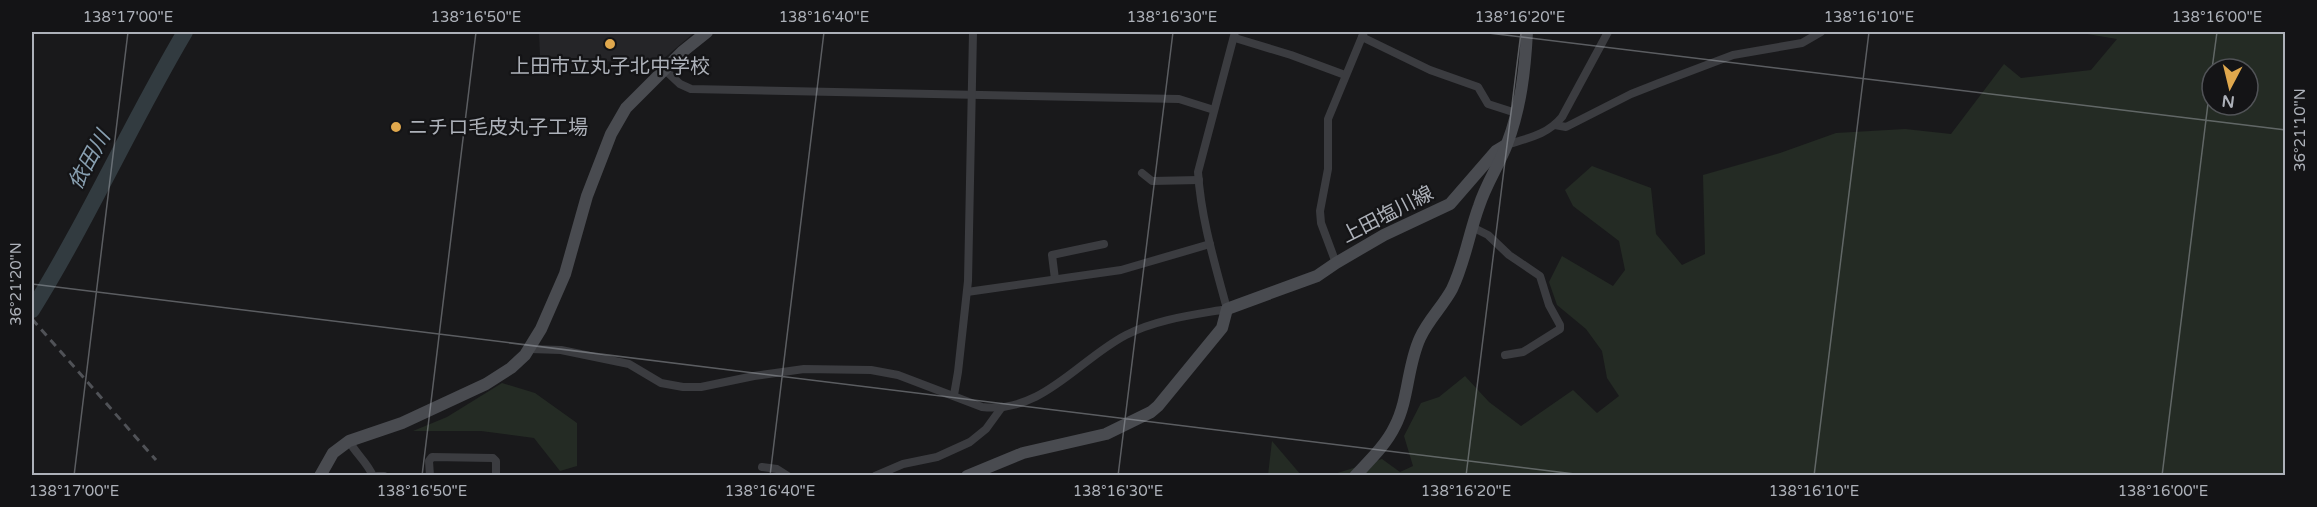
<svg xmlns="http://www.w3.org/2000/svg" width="2317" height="507" viewBox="0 0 2317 507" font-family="'Varela Round','Noto Sans JP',sans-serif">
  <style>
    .built { fill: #252528 }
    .green { fill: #242b24; fill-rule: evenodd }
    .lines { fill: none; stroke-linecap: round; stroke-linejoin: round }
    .river { stroke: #323b40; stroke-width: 16 }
    .street { stroke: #3b3c40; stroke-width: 8 }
    .secondary { stroke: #494b50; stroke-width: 12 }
    .rail { stroke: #505257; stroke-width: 3; stroke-dasharray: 8 6; stroke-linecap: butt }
    .ticks { fill: none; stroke: #adb1b9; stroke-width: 1.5; stroke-opacity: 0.45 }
    .poi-dot { fill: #e0a84d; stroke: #141416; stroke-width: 2 }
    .labels { text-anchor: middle; stroke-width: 4.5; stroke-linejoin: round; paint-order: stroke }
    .poi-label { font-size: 20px; fill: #adb1b9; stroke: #141416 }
    .street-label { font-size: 20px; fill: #adb1b9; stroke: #141416 }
    .water-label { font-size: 21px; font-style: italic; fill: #889fb0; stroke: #141416 }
    .neatline { fill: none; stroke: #adb1b9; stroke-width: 2 }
    .ticks-label { font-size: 15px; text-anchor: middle; fill: #adb1b9 }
  </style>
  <rect width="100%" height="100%" fill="#19191b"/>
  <!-- built -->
  <polygon class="built" points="539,32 695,32 656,65 540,56"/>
  <!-- green -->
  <g class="green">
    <path d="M2075,32h210v443l-957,1 54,-17 18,13 13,-6 -9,-30 17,-33 18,-6 26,-21 24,26 32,24 52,-36 24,23 22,-17 -12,-18 -5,-27 -16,-22 -29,-24 -8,-23 13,-26 51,30 12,-16 -6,-29 -46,-35 -8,-16 27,-24 59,22 5,46 26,31 23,-11 -2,-79 77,-22 56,-20 69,-4 46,5 53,-70 17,14 70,-8 26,-31zM2212,69h36v36h-36z"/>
    <polygon points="502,383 535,393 577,423 577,466 560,471 534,438 481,431 413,431 447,417"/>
    <polygon points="1272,441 1301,475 1268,475"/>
  </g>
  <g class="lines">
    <!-- river -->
    <path class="river" d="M32,310c56,-90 99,-187 153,-278"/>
    <!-- street -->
    <g class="street">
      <polyline points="1362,37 1430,70 1478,87 1488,104 1516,113"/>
      <polyline points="1235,38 1291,55 1345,75"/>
      <polyline points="665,70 680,84 691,89 1179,99 1214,110"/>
      <polyline points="1555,125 1566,127 1631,94 1659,83 1733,55 1802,43 1821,32"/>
      <path d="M1506,145c22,-7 41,-10 56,-28l46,-85"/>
      <polyline points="1142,173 1152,181 1199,180"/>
      <polyline points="1472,227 1488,235 1509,255 1540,276 1549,305 1560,325 1560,329 1523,352 1505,355"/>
      <polyline points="1336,263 1321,223 1320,211 1328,169 1328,119 1364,32"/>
      <polyline points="1055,279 1052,255 1104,244"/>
      <polyline points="967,292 1121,270 1210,244"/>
      <path d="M530,349l31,1 68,14 32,19 22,4h18l53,-11 50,-7 67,1 27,5 84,32c60,7 96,-47 144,-72 31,-16 67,-20 101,-26 -12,-45 -26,-90 -29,-137l37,-140"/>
      <polyline points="954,395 958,372 968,281 973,32"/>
      <path d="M349,441c7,13 18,21 24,35"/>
      <polyline points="762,467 777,469 788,476"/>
      <polyline points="377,476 384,476"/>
      <polyline points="430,476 429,461 432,457 493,458 496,461 496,476"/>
      <polyline points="875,476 903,464 937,457 970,442 986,429 1002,407"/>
    </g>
    <!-- secondary -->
    <g class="secondary">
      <polyline points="320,476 333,453 349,441 402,423 486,384 511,368 525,355 541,329 565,274 587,196 611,134 626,108 682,52 707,32"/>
      <polyline points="967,476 1023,453 1106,434 1151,412 1158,406 1222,328 1227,309 1317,276 1336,263 1384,235 1450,204 1496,151 1506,145"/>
      <path d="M1355,476c14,-15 31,-31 40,-50 14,-27 12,-60 25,-88 8,-18 23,-32 32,-49 13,-27 17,-56 27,-83 7,-22 20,-41 28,-62 14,-37 18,-74 20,-112"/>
    </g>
    <!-- rail -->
    <polyline class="rail" points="32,319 156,460"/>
  </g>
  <!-- ticks -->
  <path class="ticks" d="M1480,32l806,98M2212,69l5,-37M32,284l1559,192M74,476l54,-444M422,476l54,-444M770,476l54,-444M1118,476l55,-444M1466,476l55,-444M1814,476l55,-444M2162,476l50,-405"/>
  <!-- markers -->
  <g class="poi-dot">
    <circle cx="610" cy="44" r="6"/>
    <circle cx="396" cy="127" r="6"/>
  </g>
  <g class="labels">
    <!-- poi labels -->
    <g class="poi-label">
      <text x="610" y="73">上田市立丸子北中学校</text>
      <text x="408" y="134" text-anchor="start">ニチロ毛皮丸子工場</text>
    </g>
    <!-- street labels -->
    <g class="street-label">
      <text transform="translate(1387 214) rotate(-27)" y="7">上田塩川線</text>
    </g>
    <!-- water labels -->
    <g class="water-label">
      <text transform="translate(89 160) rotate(-61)" y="7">依田川</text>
    </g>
  </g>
  <!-- border -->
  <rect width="2317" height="507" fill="none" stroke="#141416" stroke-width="66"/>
  <!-- north arrow -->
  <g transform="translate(2230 87) rotate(187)"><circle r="28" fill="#141416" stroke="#515357" stroke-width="1.5"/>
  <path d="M0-4.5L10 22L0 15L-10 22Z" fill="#e0a84d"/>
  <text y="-9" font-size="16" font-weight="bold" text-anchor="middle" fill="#adb1b9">N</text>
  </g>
  <rect x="33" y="33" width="2251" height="441" class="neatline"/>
  <g class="ticks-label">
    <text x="128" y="22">138°17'00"E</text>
    <text x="476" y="22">138°16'50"E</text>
    <text x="824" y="22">138°16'40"E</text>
    <text x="1172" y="22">138°16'30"E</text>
    <text x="1520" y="22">138°16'20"E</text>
    <text x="1869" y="22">138°16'10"E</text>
    <text x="2217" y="22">138°16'00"E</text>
    <text transform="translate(2300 130) rotate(-90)" y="5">36°21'10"N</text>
    <text transform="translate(16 284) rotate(-90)" y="5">36°21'20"N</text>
    <text x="74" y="496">138°17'00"E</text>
    <text x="422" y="496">138°16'50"E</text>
    <text x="770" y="496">138°16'40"E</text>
    <text x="1118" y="496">138°16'30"E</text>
    <text x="1466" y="496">138°16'20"E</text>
    <text x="1814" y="496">138°16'10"E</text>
    <text x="2163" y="496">138°16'00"E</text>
  </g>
</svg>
